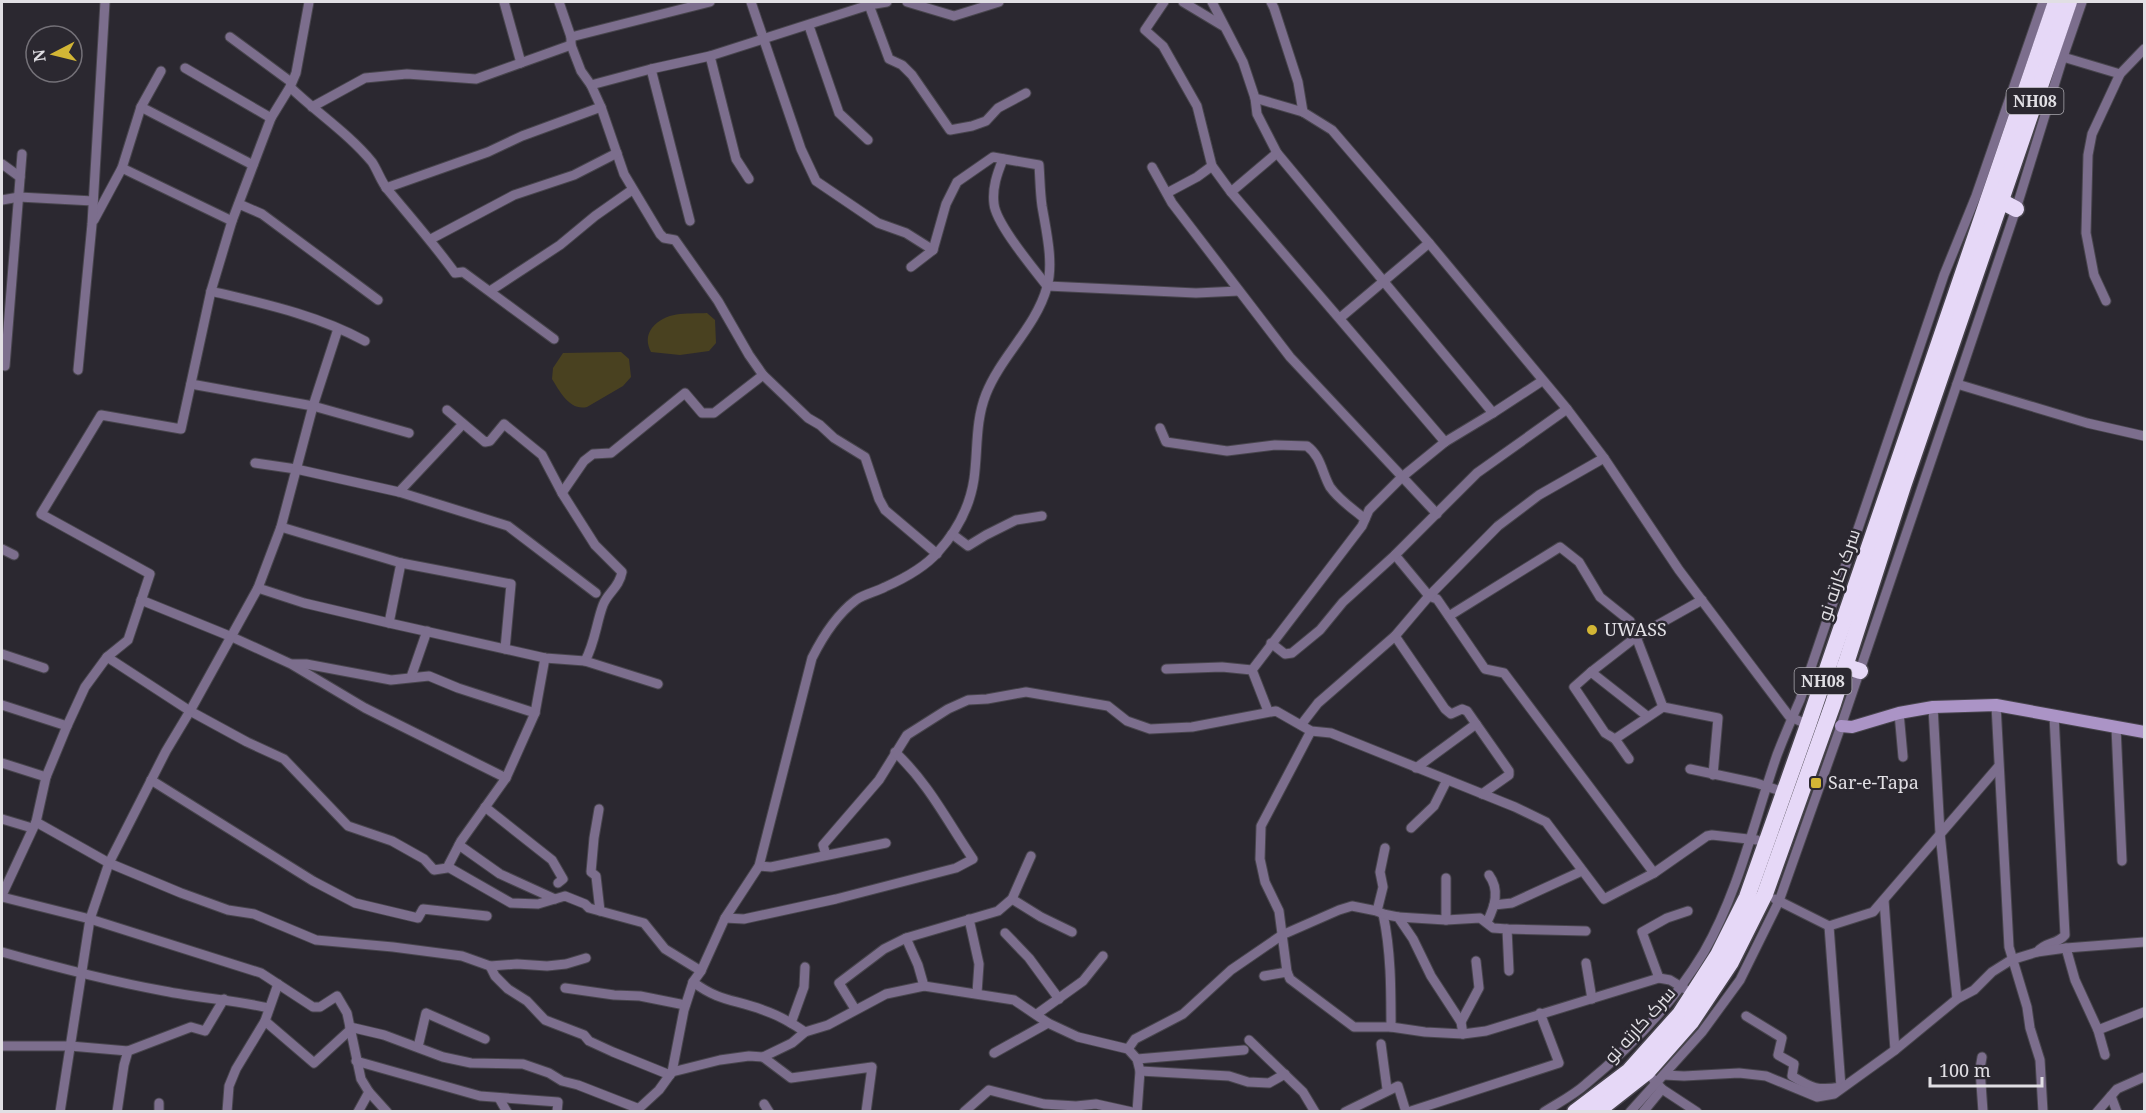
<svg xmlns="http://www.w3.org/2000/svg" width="2146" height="1113" viewBox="0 0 2146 1113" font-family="'Noto Serif',Cairo,serif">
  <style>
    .green { fill: #494120 }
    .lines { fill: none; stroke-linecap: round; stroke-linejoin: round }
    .street-casing { stroke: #48454d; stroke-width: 11 }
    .secondary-casing { stroke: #48454d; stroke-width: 14 }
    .highway-casing { stroke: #48454d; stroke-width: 19 }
    .street { stroke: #7c6e8d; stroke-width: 9 }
    .secondary { stroke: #ab94c6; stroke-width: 12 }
    .highway { stroke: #e6d8f7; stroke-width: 16 }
    .poi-dot { fill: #d3b635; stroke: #2b2830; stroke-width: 2 }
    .labels { text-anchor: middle; stroke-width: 5; stroke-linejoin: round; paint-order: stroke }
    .shield { fill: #2b2830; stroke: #aaa8ae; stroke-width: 1.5 }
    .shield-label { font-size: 16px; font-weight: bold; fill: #e1dfe4 }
    .street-label { font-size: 18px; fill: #e1dfe4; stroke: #2b2830 }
    .poi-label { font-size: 18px; fill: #e1dfe4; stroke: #2b2830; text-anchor: start }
  </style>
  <rect width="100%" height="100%" fill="#2b2830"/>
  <!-- green -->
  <g class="green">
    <path d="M707,313l8,7 1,23 -7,8 -29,4 -29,-3c-4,-8 -5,-16 1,-24 14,-17 33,-14 55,-15z"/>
    <path d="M621,352l8,7 2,18 -8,9 -36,21c-17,4 -27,-15 -35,-28l1,-11 10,-15z"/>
  </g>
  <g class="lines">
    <defs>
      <g id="street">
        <polyline points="504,2 521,63"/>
        <polyline points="559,2 571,37 571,45 581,71 591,85 601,107 624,174 660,234 664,238 675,240 718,301 749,355 763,375 808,418 820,425 834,438 865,457 879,499 885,510 937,554"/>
        <polyline points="751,2 801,149 816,181 878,223 906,233 933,250"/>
        <polyline points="907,2 954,16 999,2"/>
        <polyline points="1164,2 1145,30 1163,46 1197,106 1212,166 1231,192 1445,442"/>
        <polyline points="1183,2 1223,26"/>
        <polyline points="1212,2 1243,62 1255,98 1303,112 1332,130 1429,243 1567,409 1604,458 1679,570 1789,716 1808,725"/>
        <polyline points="1271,2 1274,8 1298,82 1303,112"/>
        <polyline points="869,5 889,59 902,65 912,75 950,130 972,126 986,121 998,108 1026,93"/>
        <polyline points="809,26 839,113 868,140"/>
        <polyline points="230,37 291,82"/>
        <polyline points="571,37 710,2"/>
        <polyline points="710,56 736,159 749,179"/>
        <polyline points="2063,57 2120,74"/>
        <polyline points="185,68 271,118"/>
        <polyline points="651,69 690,221"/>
        <polyline points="161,71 141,107 253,165"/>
        <polyline points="591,85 651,69 710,56 869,5 887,2"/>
        <path d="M290,87c27,26 58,46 82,75 6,9 9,20 16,28 23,28 46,54 67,83l8,-1 91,67"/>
        <polyline points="1255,98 1257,114 1277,153 1493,413"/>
        <polyline points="312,107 365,78 407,74 476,79 571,45"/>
        <path d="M1003,159c-6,15 -11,29 -9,45 2,20 40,65 53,82l149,7 43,-2"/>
        <polyline points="2,164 20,177"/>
        <polyline points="1152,167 1172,203 1290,357 1437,514"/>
        <polyline points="122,168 232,221"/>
        <polyline points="386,188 488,152 522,136 601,107"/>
        <polyline points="1231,192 1277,153"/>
        <polyline points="1167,193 1197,177 1212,166"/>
        <polyline points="2,200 19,197 93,201"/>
        <polyline points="239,204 262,214 378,300"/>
        <polyline points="94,220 122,168 141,107"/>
        <polyline points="431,239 514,195 574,175 617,153"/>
        <path d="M211,291c54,13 106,24 154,50"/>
        <polyline points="490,291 560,245 595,216 632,190"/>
        <polyline points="2106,301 2094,275 2086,233 2088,155 2092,134 2120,74 2144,49"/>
        <polyline points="1340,318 1429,243"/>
        <polyline points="5,366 22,154"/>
        <polyline points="78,370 92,224 105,2"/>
        <polyline points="191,384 313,406 409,433"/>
        <polyline points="1957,384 2087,423 2144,436"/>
        <path d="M447,410l38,32 5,-1 14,-17 38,31 20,38 33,52 27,27c-3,16 -14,20 -19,33 -7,19 -8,38 -18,56"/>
        <path d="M1160,428l6,14 61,9 48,-6 32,1c14,10 15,27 23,41 9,13 23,22 35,32"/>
        <polyline points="255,463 296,469 399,492 508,526 596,593"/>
        <polyline points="399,492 462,425"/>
        <polyline points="562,493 584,461 593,454 611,453 685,393 702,413 714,413 763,375"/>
        <polyline points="281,527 401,563 511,584 505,649"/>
        <polyline points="952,534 968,546 986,535 1016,520 1042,516"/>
        <polyline points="2,549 14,555"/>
        <polyline points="1395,555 1429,596 1437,599 1485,669 1504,673 1654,873"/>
        <polyline points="258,588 304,603 389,623 545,658 585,661 658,684"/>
        <polyline points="141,600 232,637 291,664 365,708 506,778"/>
        <polyline points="1449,616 1560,547 1579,562 1600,597 1630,621 1663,707 1718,718 1713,775"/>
        <polyline points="389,623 401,563"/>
        <polyline points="1395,636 1445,709 1451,714 1462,709 1467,711 1509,771 1509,775 1482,794"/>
        <polyline points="1271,643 1285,654 1292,653 1320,630 1343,602 1395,555 1477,473 1567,409"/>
        <polyline points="2,654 44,668"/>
        <polyline points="107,657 190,711 247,742 284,759 348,826 392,841 424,859 434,870 447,868 461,841 506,778 535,713 545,658"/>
        <polyline points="293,664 306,664 391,680 429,676 458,688 535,713"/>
        <polyline points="1166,669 1222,667 1252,670"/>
        <polyline points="1591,672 1636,637 1702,600"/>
        <polyline points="411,677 427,631"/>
        <polyline points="2,705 67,726"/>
        <polyline points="1996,705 2009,947 2027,1007 2030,1028 2040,1060 2043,1112"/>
        <polyline points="1933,707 1940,833 1957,999"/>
        <polyline points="1268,711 1252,670 1362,526 1369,510 1402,477 1445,442 1493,413 1542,381"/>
        <polyline points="1899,713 1903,757"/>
        <polyline points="1301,725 1318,703 1395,636 1429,596 1498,526 1539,495 1604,458"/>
        <polyline points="2116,727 2122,861"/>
        <polyline points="1311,731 1261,826 1260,859 1265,882 1279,911 1287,972 1290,979 1354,1027 1391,1027 1425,1032 1463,1034 1486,1031 1659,978 1670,980 1685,989"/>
        <polyline points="1615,739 1605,733 1574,687 1591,672 1647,716"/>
        <polyline points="1629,759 1615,739 1663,707"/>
        <polyline points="2,763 46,777"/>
        <polyline points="1416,768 1476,724"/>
        <polyline points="1690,769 1756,783 1784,792"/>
        <polyline points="151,780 313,881 355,903 418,918 423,909 487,916"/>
        <polyline points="485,807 552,860 563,879 558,883"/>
        <polyline points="599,809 594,838 591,872 596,876 600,911"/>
        <polyline points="2,819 32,828"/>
        <polyline points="36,822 109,863 181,893 228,910 254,914 316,940 393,947 462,956 490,966 517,964 547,966 566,964 586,958"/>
        <polyline points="1411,828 1434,806 1447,780"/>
        <polyline points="459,845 500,874 555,899"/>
        <path d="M1385,848l-5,24 3,15 -6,24 6,3c8,37 8,75 8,113"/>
        <polyline points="826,855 823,845 879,780 907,735 948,709 968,700 987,699 1026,692 1108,706 1127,721 1150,729 1192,727 1276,711 1311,731 1331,733 1515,807 1546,822 1604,899 1654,873 1707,836 1712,835 1757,840"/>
        <polyline points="759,866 771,867 886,843"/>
        <polyline points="448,867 511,903 538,904 565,896 585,904 589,908 644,923 665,949 701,971"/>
        <polyline points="2,895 36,822 46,777 67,726 85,687 107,657 128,640 150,574 41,514 101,415 181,429 211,291 232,221 271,118 290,87 296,73 309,2"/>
        <polyline points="2,897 90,919 261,973 313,1007 320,1007 337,996 347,1013 361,1079 369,1092 387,1112"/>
        <polyline points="1012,899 1041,917 1072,932"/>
        <polyline points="1775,899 1829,926 1873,912 1998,767"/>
        <polyline points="1884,900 1895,1050"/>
        <polyline points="1494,905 1512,903 1582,871"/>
        <polyline points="1383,914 1398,917 1413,939 1431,976 1461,1022 1463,1034"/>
        <polyline points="1398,917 1446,920 1480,918 1493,928 1507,929 1586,931"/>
        <path d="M725,918l19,1 92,-20 120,-31 17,-9c-26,-38 -44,-75 -78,-107"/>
        <polyline points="969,919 979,964 977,993"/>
        <polyline points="1446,920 1446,878"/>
        <path d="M1487,922c8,-16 13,-32 2,-47"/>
        <polyline points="1507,929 1509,971"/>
        <polyline points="1005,933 1029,958 1059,999"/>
        <polyline points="906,938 918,965 924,986"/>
        <polyline points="2066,948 2075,980 2098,1030 2105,1055"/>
        <path d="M2,952c53,15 107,29 162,39 35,7 70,9 105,17"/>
        <path d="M2037,952c9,-11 20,-7 28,-17l-11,-220"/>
        <polyline points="1586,963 1592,999"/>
        <polyline points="490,966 495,976 508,989 527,1001 545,1020 584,1035 589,1041 613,1052 670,1075"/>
        <polyline points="1264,976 1287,972"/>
        <polyline points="1659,978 1642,932 1667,918 1688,911"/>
        <path d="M693,982c27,20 41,17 70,28 15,5 29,13 42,22"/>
        <polyline points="565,988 614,995 640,996 685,1005"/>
        <polyline points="855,1009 839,983 884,949 906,938 998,911 1012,899 1031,856"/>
        <polyline points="1037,1014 1083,981 1103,956"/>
        <path d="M1746,1016l36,22 -4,17 16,9 -2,12c20,12 25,15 49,11l-12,-161"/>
        <polyline points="265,1021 314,1063 350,1030"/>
        <polyline points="1461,1022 1479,988 1476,961"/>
        <polyline points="791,1023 804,987 805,967"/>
        <polyline points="350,1027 384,1035 443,1057 471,1063 523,1064 549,1073 562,1081 578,1085 637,1108"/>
        <polyline points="2098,1030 2144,1012"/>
        <polyline points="1249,1040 1303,1092 1315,1112"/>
        <polyline points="1381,1044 1387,1089"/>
        <polyline points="2,1046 70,1046 128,1051"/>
        <polyline points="418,1047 426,1013 485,1039"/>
        <polyline points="1128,1049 1135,1039 1183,1014 1231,970 1282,935 1339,910 1352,906 1377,911"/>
        <polyline points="994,1053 1048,1023"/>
        <polyline points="763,1057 791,1078 872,1067 866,1112"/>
        <polyline points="1982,1057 1980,1069 1983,1112"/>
        <polyline points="1137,1059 1244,1050"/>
        <polyline points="356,1061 480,1096 558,1102 557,1112"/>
        <polyline points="1140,1071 1229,1076 1248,1082 1269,1083 1285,1074"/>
        <polyline points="672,1072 720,1060 749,1056 763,1057 792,1043 805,1032 828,1025 886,994 924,986 1014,1000 1048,1023 1078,1037 1128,1049 1137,1059 1140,1071 1137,1112"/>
        <polyline points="1664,1075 1684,1076 1739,1073 1766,1076 1817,1097 1834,1094 1895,1050 1957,999 1974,990 1992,972 2011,960 2037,952 2066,948 2144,942"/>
        <polyline points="1653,1079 1662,1089 1697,1112"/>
        <polyline points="2111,1096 2117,1112"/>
        <polyline points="499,1098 507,1112"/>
        <polyline points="159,1103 159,1112"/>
        <polyline points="764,1104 769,1112"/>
        <polyline points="60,1112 90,919 109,863 166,751 190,711 258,588 281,527 313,406 337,332"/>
        <polyline points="117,1112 124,1065 128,1051 191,1027 205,1031 224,999"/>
        <polyline points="227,1112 229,1086 236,1069 265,1021 278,984"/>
        <polyline points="358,1112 369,1092"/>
        <path d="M635,1112l24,-22 13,-18 12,-62 9,-28 8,-11 24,-53 34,-52 53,-208c11,-22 24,-43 44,-58 8,-6 20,-8 29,-13 18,-8 40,-20 53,-35 18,-20 32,-46 36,-73 4,-29 1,-57 12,-85 15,-38 50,-67 61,-107 7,-24 -1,-57 -5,-81 -2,-14 -2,-28 -3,-41l-46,-8 -36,25 -11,22 -13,46 -22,17"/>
        <polyline points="964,1112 989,1090 1044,1104 1076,1106 1096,1104 1132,1112"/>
        <polyline points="1345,1112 1398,1086 1406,1112"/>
        <polyline points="1408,1112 1559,1063 1540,1013"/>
        <path d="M1544,1112c14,-9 30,-17 42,-28 45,-37 88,-82 118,-132 35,-61 50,-131 73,-197 7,-18 15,-37 23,-55l144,-425 32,-79 67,-194"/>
        <polyline points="1630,1112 1702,1032 1740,980 1779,901 1841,726 1957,384 2016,209 2063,57 2082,2"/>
        <polyline points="1643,1112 1662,1089"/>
        <polyline points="2097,1112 2117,1089 2144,1077"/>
      </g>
      <polyline id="secondary" points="1841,726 1852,727 1899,713 1933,707 1996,705 2144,732"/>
      <g id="highway">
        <polyline points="2001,201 2016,209"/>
        <polyline points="1845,666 1860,671"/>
        <polyline points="1575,1112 1629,1071 1680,1014 1718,955 1747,897 1808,725 2056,2"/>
        <polyline points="1596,1112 1647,1072 1691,1022 1731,962 1765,894 1833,704 1903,486 2069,2"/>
      </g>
    </defs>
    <!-- street casing -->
    <use href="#street" class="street-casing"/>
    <!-- secondary casing -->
    <use href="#secondary" class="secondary-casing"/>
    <!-- highway casing -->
    <use href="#highway" class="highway-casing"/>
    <!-- street -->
    <use href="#street" class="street"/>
    <!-- secondary -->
    <use href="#secondary" class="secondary"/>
    <!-- highway -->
    <use href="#highway" class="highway"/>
  </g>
  <!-- markers -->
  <g class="poi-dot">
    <circle cx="1592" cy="630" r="6"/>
    <rect x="1810" y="777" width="12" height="12" rx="3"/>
  </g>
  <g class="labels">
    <!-- shield labels -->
    <g class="shield">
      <rect x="2006.5" y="88" width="57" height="26" rx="4.5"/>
      <rect x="1794.5" y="668" width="57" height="26" rx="4.5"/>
    </g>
    <g class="shield-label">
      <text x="2035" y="107">NH08</text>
      <text x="1823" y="687">NH08</text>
    </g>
    <!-- street labels -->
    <g class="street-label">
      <text transform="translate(1839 575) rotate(-71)" y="6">سرک کارته نو</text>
      <text transform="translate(1640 1025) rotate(-48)" y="6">سرک کارته نو</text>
    </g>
    <!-- poi labels -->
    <g class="poi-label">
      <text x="1604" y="636">UWASS</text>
      <text x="1828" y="789">Sar-e-Tapa</text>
    </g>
  </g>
  <!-- border -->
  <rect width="2146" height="1113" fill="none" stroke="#e1dfe4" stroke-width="6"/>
  <!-- north arrow -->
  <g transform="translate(54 54) rotate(263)"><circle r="28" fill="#2b2830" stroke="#747178" stroke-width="1.5"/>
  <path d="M0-4.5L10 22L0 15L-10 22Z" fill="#d3b635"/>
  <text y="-9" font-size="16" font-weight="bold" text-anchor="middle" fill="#e1dfe4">N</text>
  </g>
  <!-- scale -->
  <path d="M1930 1077v9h112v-9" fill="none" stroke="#e1dfe4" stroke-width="3"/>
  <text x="1939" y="1077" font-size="18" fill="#e1dfe4" stroke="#2b2830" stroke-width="4.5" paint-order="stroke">100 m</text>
</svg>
